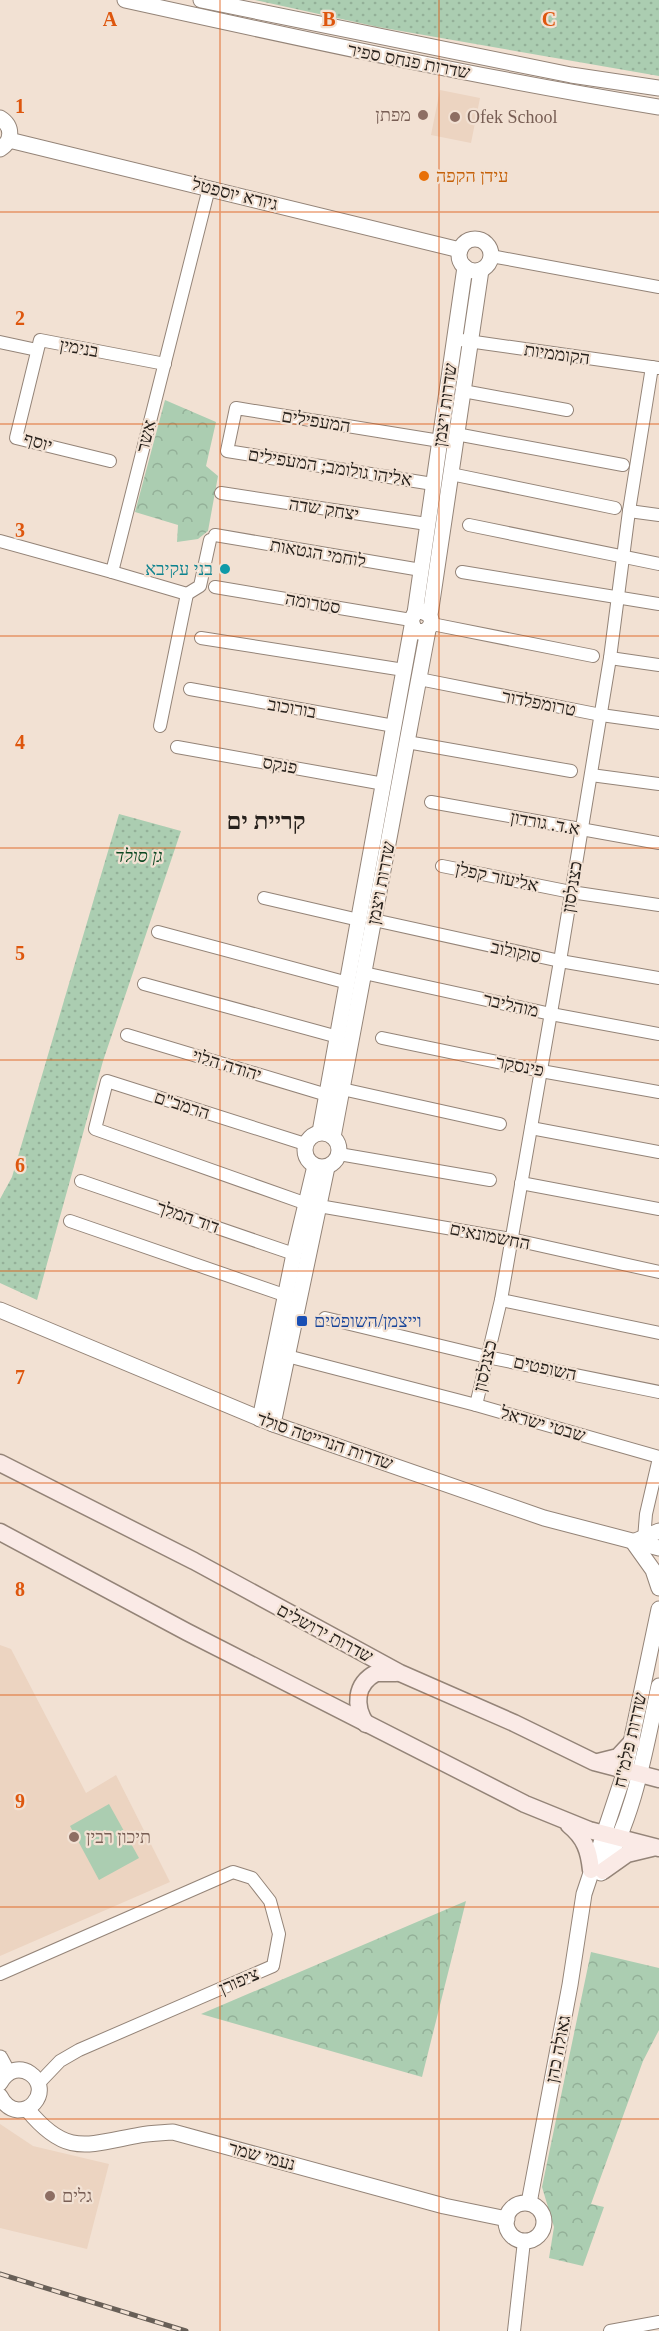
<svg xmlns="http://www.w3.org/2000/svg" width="659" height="2331" viewBox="0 0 659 2331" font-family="'Times New Roman',Heebo,serif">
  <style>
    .built { fill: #ecd4c1 }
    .grass { fill: url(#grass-dots) }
    .forest { fill: url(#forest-crowns) }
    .pitch { fill: #abcdb1 }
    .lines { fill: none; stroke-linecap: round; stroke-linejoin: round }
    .minor-casing { stroke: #948478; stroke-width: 14 }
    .tertiary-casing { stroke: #948478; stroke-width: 17 }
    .secondary-casing { stroke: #948478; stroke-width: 19 }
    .minor { stroke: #fff; stroke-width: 12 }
    .tertiary { stroke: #fff; stroke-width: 15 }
    .secondary { stroke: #faeae6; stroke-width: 16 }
    .rail-casing { stroke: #685f57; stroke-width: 5 }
    .rail { stroke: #f2e1d3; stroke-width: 3; stroke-dasharray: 9; stroke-linecap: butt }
    .grid { fill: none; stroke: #de560d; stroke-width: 1.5; stroke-opacity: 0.55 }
    .education-dot { fill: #8d6e63; stroke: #f2e1d3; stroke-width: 2 }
    .food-dot { fill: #e8710a; stroke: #f2e1d3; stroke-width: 2 }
    .culture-dot { fill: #0f9aa8; stroke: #f2e1d3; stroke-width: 2 }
    .transit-dot { fill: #1a4fb4; stroke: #f2e1d3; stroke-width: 2 }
    .labels { text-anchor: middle; stroke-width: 4.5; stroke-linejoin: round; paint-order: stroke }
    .street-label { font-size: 18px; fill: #26201b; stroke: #f2e1d3 }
    .education-label { font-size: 18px; fill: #785e54; stroke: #f2e1d3; text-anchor: start }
    .food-label { font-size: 18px; fill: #c56008; stroke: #f2e1d3; text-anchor: start }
    .culture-label { font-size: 18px; fill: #0d838f; stroke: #f2e1d3; text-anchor: end }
    .park-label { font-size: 18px; font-style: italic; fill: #0b4721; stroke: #f2e1d3 }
    .transit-label { font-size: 18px; fill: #164399; stroke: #f2e1d3; text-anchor: start }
    .district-label { font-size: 24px; font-weight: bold; fill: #26201b; stroke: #f2e1d3 }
    .grid-label { font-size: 20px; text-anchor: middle; font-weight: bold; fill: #de560d; stroke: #f2e1d3; stroke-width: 4.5; stroke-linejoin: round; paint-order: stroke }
  </style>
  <defs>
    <pattern id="grass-dots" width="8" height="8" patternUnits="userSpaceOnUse" patternTransform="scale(1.5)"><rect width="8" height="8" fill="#abcdb1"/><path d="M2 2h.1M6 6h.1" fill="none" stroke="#93b098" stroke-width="1.8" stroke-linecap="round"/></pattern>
    <pattern id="forest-crowns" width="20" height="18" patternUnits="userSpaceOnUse" patternTransform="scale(1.5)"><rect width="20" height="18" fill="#abcdb1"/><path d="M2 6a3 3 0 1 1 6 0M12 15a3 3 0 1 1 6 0" fill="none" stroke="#93b098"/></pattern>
  </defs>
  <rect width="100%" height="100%" fill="#f2e1d3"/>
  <!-- built -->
  <g class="built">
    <polygon points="440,90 480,98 471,143 431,135"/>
    <polygon points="0,1645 11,1649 86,1793 116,1775 170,1882 0,1956"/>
    <polygon points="0,2124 33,2146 109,2164 87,2249 0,2228"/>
  </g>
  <!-- grass -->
  <g class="grass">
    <polygon points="255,0 659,0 659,76 378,27"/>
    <polygon points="119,814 181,831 103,1061 37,1300 0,1283 0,1199 12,1177"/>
  </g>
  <!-- forest -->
  <g class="forest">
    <polygon points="165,400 216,422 206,466 218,476 208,531 198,539 177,542 178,525 135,512"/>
    <polygon points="466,1901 422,2077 201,2014"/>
    <polygon points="591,1952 659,1968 659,2030 643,2061 591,2204 604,2207 583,2266 549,2258 554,2227 542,2187"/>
  </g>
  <!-- pitch -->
  <polygon class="pitch" points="109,1804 139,1858 99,1880 70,1826"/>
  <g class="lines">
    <defs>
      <g id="minor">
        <polyline points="491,256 659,287"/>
        <polyline points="461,340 658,368"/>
        <polyline points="0,342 37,350"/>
        <polyline points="463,391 567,410"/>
        <polyline points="456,434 623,465"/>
        <polyline points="110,461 16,438 40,340 165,364"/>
        <polyline points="451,474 615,508"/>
        <polyline points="433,484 227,451 236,408 440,441"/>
        <polyline points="221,493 427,524"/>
        <polyline points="629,511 659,515"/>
        <polyline points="469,525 659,564"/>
        <polyline points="215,535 421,570"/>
        <polyline points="0,541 112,572 209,188"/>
        <polyline points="112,572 187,594 160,726"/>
        <polyline points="462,572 659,604"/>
        <polyline points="215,587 411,620"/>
        <polyline points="187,594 200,586 210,540"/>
        <polyline points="432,624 593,656"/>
        <polyline points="201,638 404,670"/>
        <polyline points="610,658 659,665"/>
        <polyline points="419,679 601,715 659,723"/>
        <polyline points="190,689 394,726"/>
        <polyline points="407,742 571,771"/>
        <polyline points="177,747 384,784"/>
        <polyline points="591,775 659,784"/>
        <polyline points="431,802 659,843"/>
        <polyline points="442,866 571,892 659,905"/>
        <polyline points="264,898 359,920"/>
        <polyline points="374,920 560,961 659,978"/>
        <polyline points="158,932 348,983"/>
        <polyline points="364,973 551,1014 659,1034"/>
        <polyline points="144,984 338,1037"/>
        <polyline points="127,1035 327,1095"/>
        <polyline points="382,1038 541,1071 659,1092"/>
        <polyline points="342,1089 500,1124"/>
        <polyline points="531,1128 659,1152"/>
        <polyline points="305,1144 107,1081 95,1129 307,1204"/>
        <polyline points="339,1154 490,1180"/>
        <polyline points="81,1181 294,1254"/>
        <polyline points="521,1183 659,1209"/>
        <polyline points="319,1206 511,1239 659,1272"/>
        <polyline points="70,1221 287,1296"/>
        <polyline points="501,1300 659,1333"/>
        <polyline points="325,1318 487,1357 659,1392"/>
        <polyline points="287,1356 476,1405 659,1457"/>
        <polyline points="476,1405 501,1300 560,961 610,658 629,511 652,367"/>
        <polyline points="644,1539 646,1514 659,1458"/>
        <polyline points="0,1974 233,1872 252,1878 270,1901 279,1934 273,1966 79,2050 60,2061 38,2084"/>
        <polyline points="514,2331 524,2241"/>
        <polyline points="610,2331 659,2322"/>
      </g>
      <g id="tertiary">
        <path d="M125,0c177,39 355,78 534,107"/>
        <polyline points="201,0 571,75 659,88"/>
        <path d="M0,118c13,8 13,23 0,31"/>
        <polyline points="9,140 460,250"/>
        <circle cx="475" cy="255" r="16"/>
        <polyline points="415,613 465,267"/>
        <polyline points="430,615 421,611 415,613 411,620 414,629 419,632 426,631 432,624 430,615 481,270"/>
        <polyline points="320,1132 412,626"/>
        <circle cx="322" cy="1150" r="17"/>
        <polyline points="333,1137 428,630"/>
        <polyline points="0,1310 273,1424 544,1518 659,1548"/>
        <polyline points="260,1419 294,1254 315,1166"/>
        <polyline points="273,1424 327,1167"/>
        <polyline points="659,1531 633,1542 653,1570 659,1588"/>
        <path d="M601,1873c34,-56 44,-124 58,-187"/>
        <polyline points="0,2058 8,2073"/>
        <path d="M0,2083c16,-30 53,-2 34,20 -4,5 -10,7 -16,7 -9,-1 -14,-6 -18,-14"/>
        <path d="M27,2109c39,48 59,36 113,26 11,-2 22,-2 33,-3l271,74 63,13"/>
        <circle cx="525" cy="2222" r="19"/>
        <polyline points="529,2203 570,1985 584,1894 625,1771 659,1609"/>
      </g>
      <g id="secondary">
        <polyline points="0,1463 194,1561 400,1673 514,1723 594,1762 659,1779"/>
        <polyline points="0,1532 187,1632 525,1804 589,1830 659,1848"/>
        <path d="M366,1724c-12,-18 -11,-40 10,-51h20"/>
        <polyline points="598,1762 618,1757 632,1742"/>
        <path d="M569,1825c16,13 20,26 22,45"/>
        <polyline points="603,1871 627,1854 652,1848"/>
      </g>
    </defs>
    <!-- minor casing -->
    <use href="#minor" class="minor-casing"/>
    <!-- tertiary casing -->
    <use href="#tertiary" class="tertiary-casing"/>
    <!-- secondary casing -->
    <use href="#secondary" class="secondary-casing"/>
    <!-- minor -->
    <use href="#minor" class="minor"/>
    <!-- tertiary -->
    <use href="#tertiary" class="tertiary"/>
    <!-- secondary -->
    <use href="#secondary" class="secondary"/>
    <defs>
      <polyline id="rail" points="0,2274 186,2331"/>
    </defs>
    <!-- rail casing -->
    <use href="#rail" class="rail-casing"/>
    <!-- rail -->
    <use href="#rail" class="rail"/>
  </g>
  <!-- grid -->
  <path class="grid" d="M220,0v2331M439,0v2331M0,212h659M0,424h659M0,636h659M0,848h659M0,1060h659M0,1271h659M0,1483h659M0,1695h659M0,1907h659M0,2119h659"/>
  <!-- markers -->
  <g class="education-dot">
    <circle cx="423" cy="115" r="6"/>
    <circle cx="455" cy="117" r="6"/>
    <circle cx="74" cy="1837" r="6"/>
    <circle cx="50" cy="2196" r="6"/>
  </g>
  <circle class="food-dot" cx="424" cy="176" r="6"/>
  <circle class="culture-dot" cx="225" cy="569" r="6"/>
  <rect class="transit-dot" x="296" y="1315" width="12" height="12" rx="3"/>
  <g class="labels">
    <!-- street labels -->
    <g class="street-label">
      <text transform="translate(409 61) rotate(11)" y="6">שדרות פנחס ספיר</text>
      <text transform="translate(235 194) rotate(14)" y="6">גיורא יוספטל</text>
      <text transform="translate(79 348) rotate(10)" y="6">בנימין</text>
      <text transform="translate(557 354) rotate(8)" y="6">הקוממיות</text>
      <text transform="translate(445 405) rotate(-82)" y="6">שדרות ויצמן</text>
      <text transform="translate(316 421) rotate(9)" y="6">המעפילים</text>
      <text transform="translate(146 436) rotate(-76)" y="6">אשר</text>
      <text transform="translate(38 442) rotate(16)" y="6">יוסף</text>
      <text transform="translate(330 467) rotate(9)" y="6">אליהו גולומב; המעפילים</text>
      <text transform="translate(324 509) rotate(9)" y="6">יצחק שדה</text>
      <text transform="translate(318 553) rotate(10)" y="6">לוחמי הגטאות</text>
      <text transform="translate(313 603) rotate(10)" y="6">סטרומה</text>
      <text transform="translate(539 703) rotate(11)" y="6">טרומפלדור</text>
      <text transform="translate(292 708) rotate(10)" y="6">בורוכוב</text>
      <text transform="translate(280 765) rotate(10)" y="6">פנקס</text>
      <text transform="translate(545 823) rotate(10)" y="6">א.ד. גורדון</text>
      <text transform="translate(497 877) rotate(12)" y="6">אליעזר קפלן</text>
      <text transform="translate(381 883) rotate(-79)" y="6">שדרות ויצמן</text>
      <text transform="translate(572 887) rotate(-81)" y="6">כצנלסון</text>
      <text transform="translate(516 952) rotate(12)" y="6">סוקולוב</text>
      <text transform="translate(511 1005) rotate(13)" y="6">מוהליבר</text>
      <text transform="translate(227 1065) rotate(17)" y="6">יהודה הלוי</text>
      <text transform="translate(520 1066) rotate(11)" y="6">פינסקר</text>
      <text transform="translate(182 1105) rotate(18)" y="6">הרמב"ם</text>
      <text transform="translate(188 1217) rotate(19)" y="6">דוד המלך</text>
      <text transform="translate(490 1236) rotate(11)" y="6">החשמונאים</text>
      <text transform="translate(485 1366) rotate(-77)" y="6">כצנלסון</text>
      <text transform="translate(545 1368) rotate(12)" y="6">השופטים</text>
      <text transform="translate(543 1424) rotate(16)" y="6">שבטי ישראל</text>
      <text transform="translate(325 1441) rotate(19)" y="6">שדרות הנרייטה סולד</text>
      <text transform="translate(325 1633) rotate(28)" y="6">שדרות ירושלים</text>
      <text transform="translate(630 1740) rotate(-77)" y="6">שדרות פלמ"ח</text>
      <text transform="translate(239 1981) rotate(-23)" y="6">ציפורן</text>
      <text transform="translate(558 2049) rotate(-79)" y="6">גאולה כהן</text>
      <text transform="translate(262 2156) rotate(15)" y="6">נעמי שמר</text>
    </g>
    <!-- education labels -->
    <g class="education-label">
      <text x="411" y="121" text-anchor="end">מפתן</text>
      <text x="467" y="123">Ofek School</text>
      <text x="86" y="1843">תיכון רבין</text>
      <text x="62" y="2202">גלים</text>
    </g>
    <!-- food labels -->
    <g class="food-label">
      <text x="436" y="182">עידן הקפה</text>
    </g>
    <!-- culture labels -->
    <g class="culture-label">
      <text x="213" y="575">בני עקיבא</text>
    </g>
    <!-- park labels -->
    <g class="park-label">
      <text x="139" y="862">גן סולד</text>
    </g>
    <!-- transit labels -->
    <g class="transit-label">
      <text x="314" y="1327">וייצמן/השופטים</text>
    </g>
    <!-- district labels -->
    <g class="district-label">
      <text x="266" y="829">קריית ים</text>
    </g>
  </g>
  <g class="grid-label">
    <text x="110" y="26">A</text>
    <text x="329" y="26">B</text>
    <text x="549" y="26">C</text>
    <text x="20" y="113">1</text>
    <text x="20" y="325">2</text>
    <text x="20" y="537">3</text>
    <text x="20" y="749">4</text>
    <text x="20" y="960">5</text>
    <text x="20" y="1172">6</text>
    <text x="20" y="1384">7</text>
    <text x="20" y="1596">8</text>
    <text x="20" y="1808">9</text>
  </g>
</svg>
